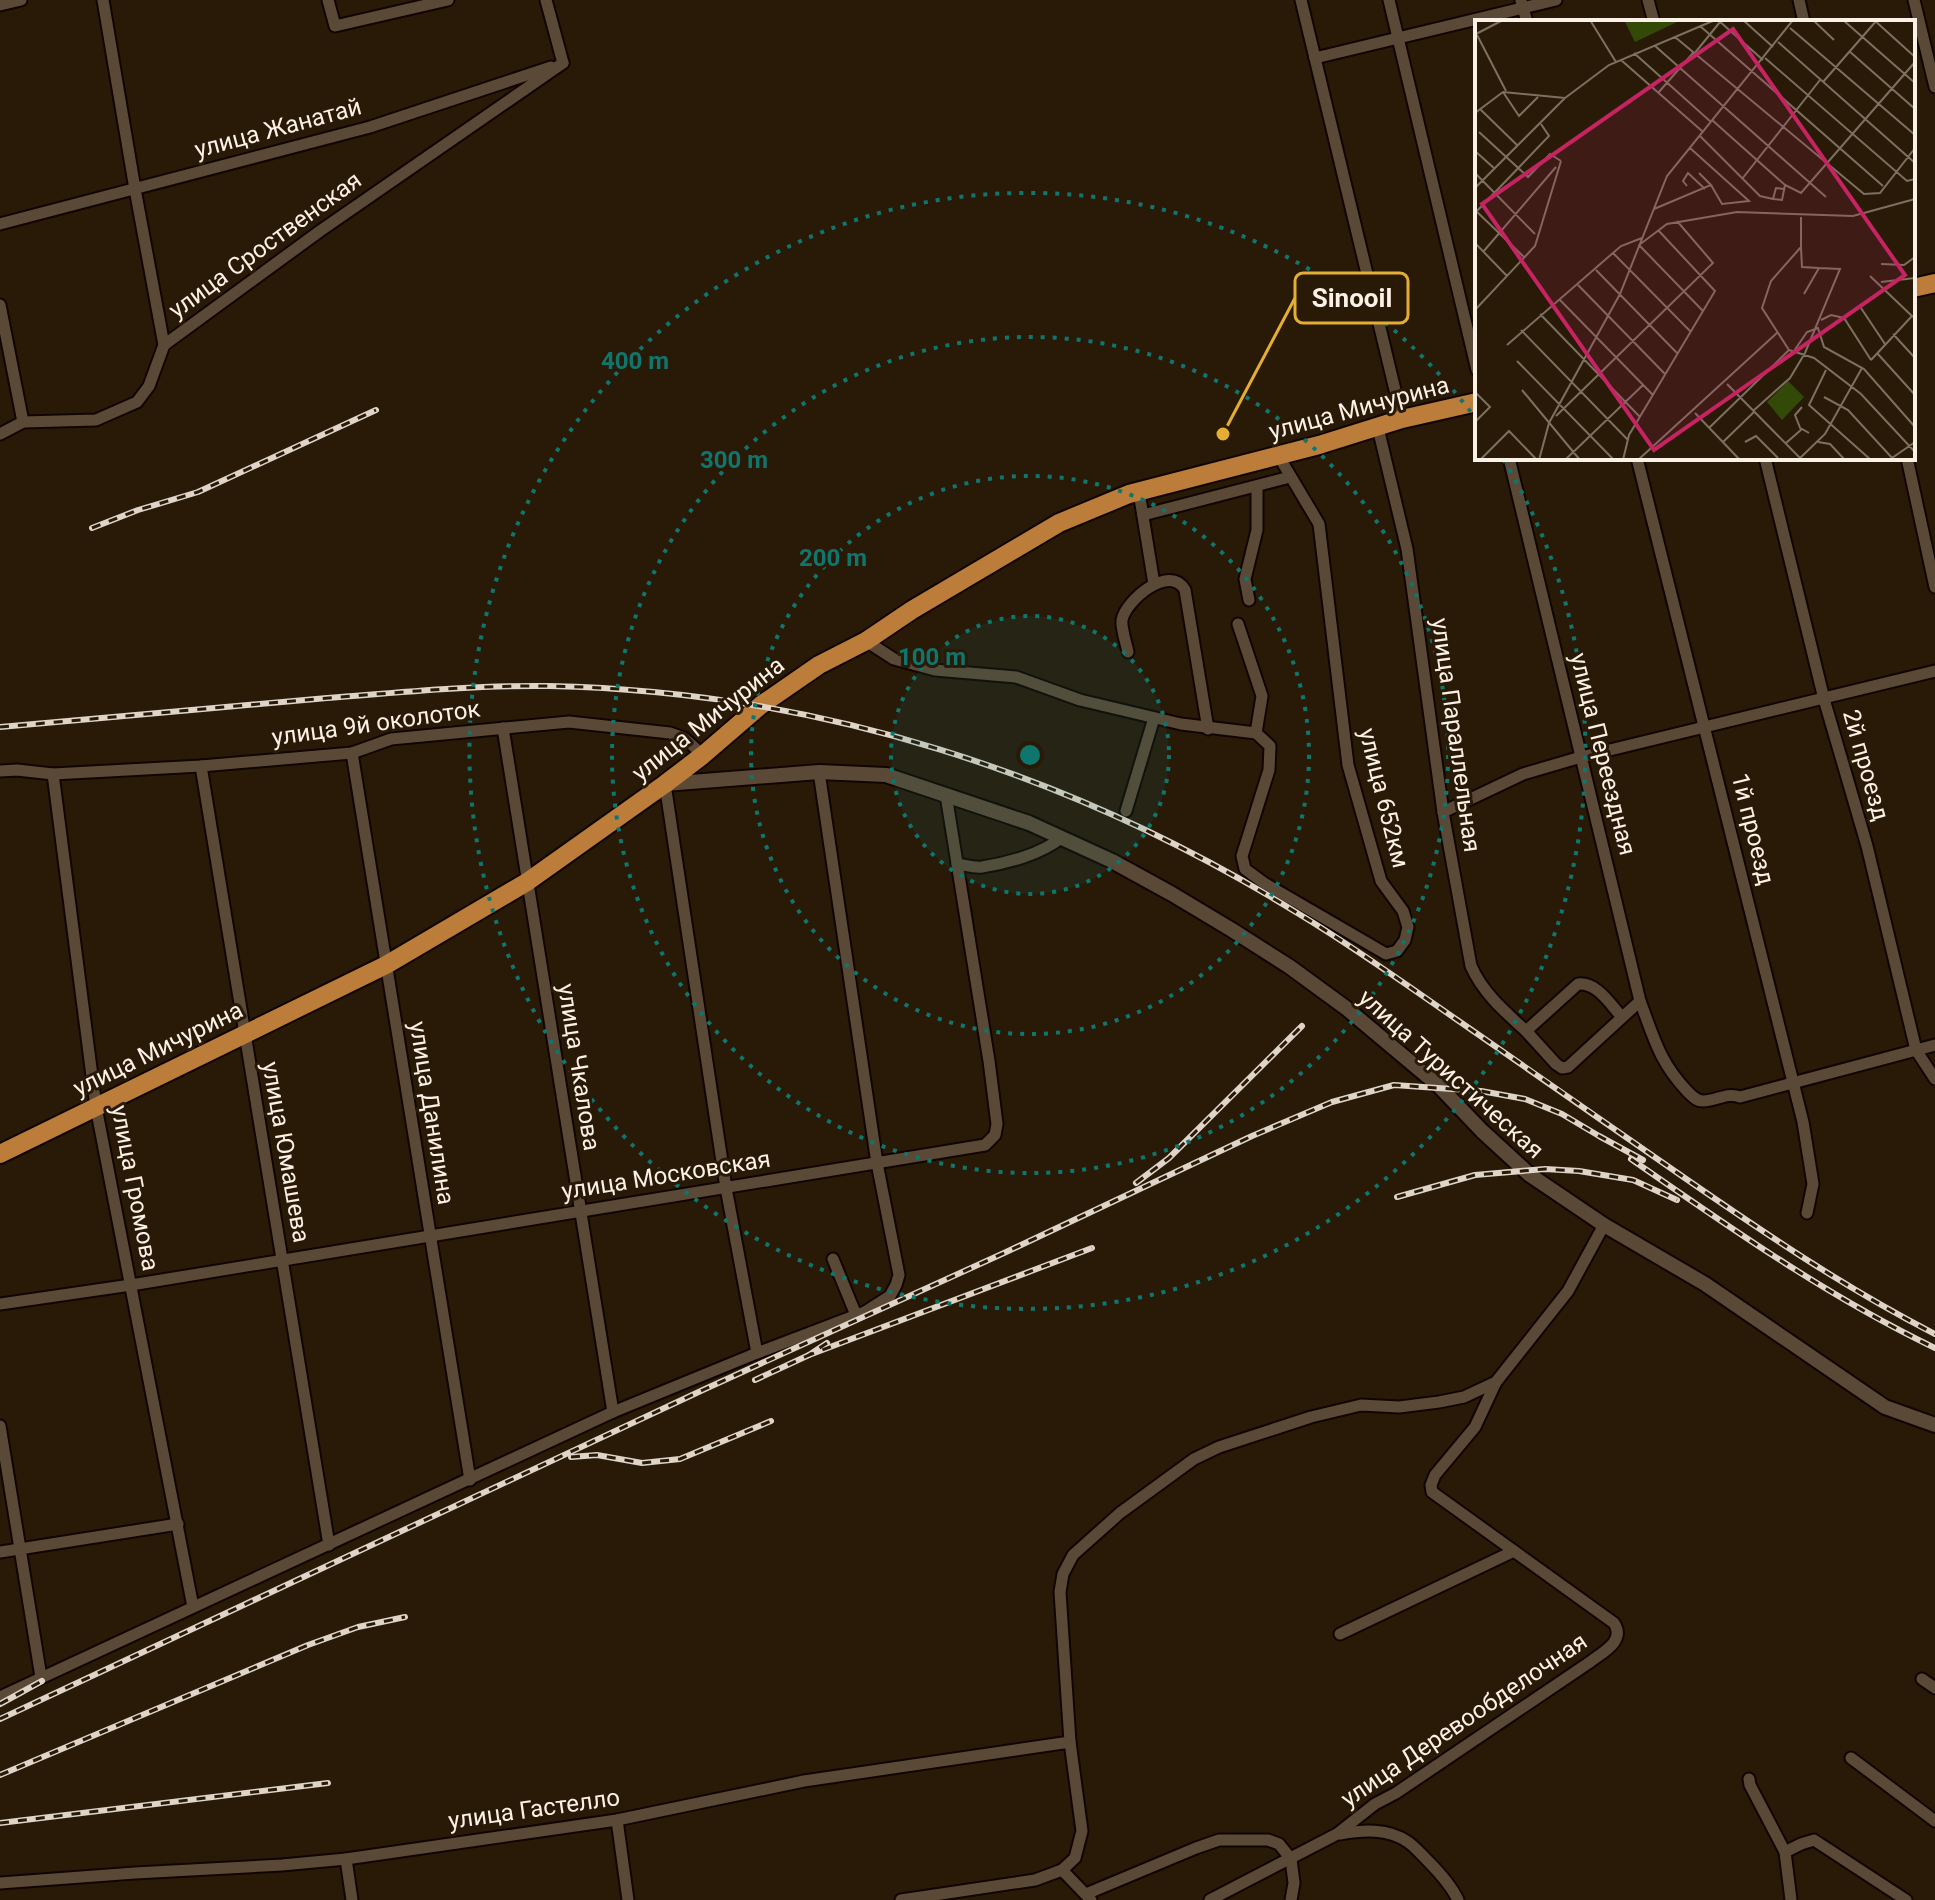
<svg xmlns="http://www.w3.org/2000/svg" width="1935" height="1900" viewBox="0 0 1935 1900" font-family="Roboto,sans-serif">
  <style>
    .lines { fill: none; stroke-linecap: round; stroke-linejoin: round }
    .minor-casing { stroke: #110500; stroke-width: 15 }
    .tertiary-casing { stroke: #110500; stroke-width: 18 }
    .primary-casing { stroke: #110500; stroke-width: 22 }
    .minor { stroke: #5a4936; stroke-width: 11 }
    .tertiary { stroke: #5a4936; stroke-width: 14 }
    .primary { stroke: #bc7d3b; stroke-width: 18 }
    .rail-casing { stroke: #dfd4c8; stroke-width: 6 }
    .rail { stroke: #291a08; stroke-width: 3; stroke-dasharray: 9; stroke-linecap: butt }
    .ring { fill: none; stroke: #0f766e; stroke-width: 4; stroke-dasharray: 4 8 }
    .labels { text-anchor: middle; stroke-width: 6; stroke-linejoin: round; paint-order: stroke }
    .street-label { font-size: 24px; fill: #fcf1e6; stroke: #291a08 }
    .inset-road { fill: none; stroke: #7d7061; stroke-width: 2 }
    .view { fill: #c52362; fill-opacity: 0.15; stroke: #c52362; stroke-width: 4 }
    .inset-edge { fill: none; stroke: #fcf1e6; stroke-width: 4 }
    .centre { fill: #0f766e; stroke: #291a08; stroke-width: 4 }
    .ring-label { font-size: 24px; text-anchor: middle; font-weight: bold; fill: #0f766e; stroke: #291a08; stroke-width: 6; stroke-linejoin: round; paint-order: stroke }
    .leader { fill: none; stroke: #e4ae35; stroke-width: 3 }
    .callout-dot { fill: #e4ae35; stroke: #291a08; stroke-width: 3 }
    .callout { fill: #291a08; stroke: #e4ae35; stroke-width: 3 }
    .callout-label { font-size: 26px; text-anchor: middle; font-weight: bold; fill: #fcf1e6 }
  </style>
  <rect width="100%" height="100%" fill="#291a08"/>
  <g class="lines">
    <defs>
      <g id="minor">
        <polyline points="103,0 135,189 164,345"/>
        <polyline points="328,0 335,26 448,0"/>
        <polyline points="546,0 563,63"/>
        <polyline points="1301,0 1402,419"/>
        <polyline points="1389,0 1477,370"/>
        <polyline points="1648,0 1654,22"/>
        <polyline points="1799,0 1804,22"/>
        <polyline points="1914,0 1935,87"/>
        <polyline points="1521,1 1527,22"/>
        <polyline points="0,5 21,0"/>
        <polyline points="1315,58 1556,0"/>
        <polyline points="0,224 370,127 551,67"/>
        <polyline points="0,305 23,422"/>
        <path d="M1378,428l29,121 36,263 28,154c12,27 33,45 55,65"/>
        <polyline points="0,434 23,422 96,420 137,402 149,386 164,345 320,231 563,63"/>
        <path d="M1509,458l131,543c14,37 19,60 47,90 4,4 9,10 16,10 14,0 23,-9 37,-4l195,-52"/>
        <polyline points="1637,458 1803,1122 1813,1184 1807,1213"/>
        <polyline points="1765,458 1824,699 1867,846 1916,1050 1935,1079"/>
        <polyline points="1907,458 1935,587"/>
        <polyline points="1139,492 1154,584"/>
        <polyline points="1143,515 1290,477"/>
        <polyline points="1249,600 1245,579 1257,530 1257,486"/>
        <polyline points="866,641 894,659 935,670 1016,677 1080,700 1181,724 1256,733 1262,696 1238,624"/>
        <path d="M1128,652c-2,-10 -7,-23 -6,-32 4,-20 48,-57 63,-30l23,139"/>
        <polyline points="503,728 613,1412"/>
        <polyline points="1256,733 1270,746 1269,770 1242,856 1245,869 1264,883 1386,954 1397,951 1405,940 1408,927 1403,911 1381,881 1348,765 1319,524 1278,455"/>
        <polyline points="352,753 470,1480"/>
        <polyline points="201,766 329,1545"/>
        <polyline points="0,771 17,770 53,774 201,766 352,753 391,739 569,722 670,733 684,738 703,755"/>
        <polyline points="53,774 96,1107 193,1607"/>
        <polyline points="665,784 726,1188 757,1353"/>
        <polyline points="1126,811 1154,718"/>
        <polyline points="1443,812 1523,774 1581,757 1935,671"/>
        <path d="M957,864c8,1 17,4 25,3 26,-4 59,-13 79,-29"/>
        <path d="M1622,1017c-12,-13 -25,-35 -44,-33l-52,47 30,33 6,4 6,-1 72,-66"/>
        <polyline points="833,1259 856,1315"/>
        <polyline points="0,1304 131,1285 985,1145 995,1135 997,1124 989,1061 946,795"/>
        <polyline points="1496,1382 1475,1427 1435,1475 1431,1485 1432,1492 1514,1551"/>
        <polyline points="0,1426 41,1677"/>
        <polyline points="0,1552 178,1524"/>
        <polyline points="1922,1679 1935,1688"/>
        <polyline points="0,1697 613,1412 757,1353 865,1312 890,1296 896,1285 899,1275 877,1163 819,772"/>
        <polyline points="1851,1758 1935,1821"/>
        <polyline points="1749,1779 1750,1785 1785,1852 1791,1900"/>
        <polyline points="617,1820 628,1900"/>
        <path d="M1340,1834c23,-4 48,-6 68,8 7,5 13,12 19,18 12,12 24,25 31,40"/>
        <polyline points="1785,1852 1801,1844 1814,1840 1906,1900"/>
        <polyline points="346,1859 352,1900"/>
        <polyline points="1062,1870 1091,1900"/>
        <polyline points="0,1883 135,1873 282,1865 346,1859 617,1820 804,1781 1070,1742"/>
        <polyline points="1086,1894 1196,1848 1219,1840 1268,1840 1279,1844 1291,1859 1294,1883 1291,1900"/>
        <polyline points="901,1900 1035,1880 1062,1870 1075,1858 1082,1831 1070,1742 1060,1592 1063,1574 1073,1555 1120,1513 1194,1459 1219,1447 1311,1417 1361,1405 1399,1407 1439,1402 1464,1397 1496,1382 1568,1291 1604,1225"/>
        <path d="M1210,1900l127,-66 38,-30 21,-11 194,-131c13,-10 36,-21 24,-39l-100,-72 -174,83"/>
      </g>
      <polyline id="tertiary" points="665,784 819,772 886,775 1029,823 1112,861 1172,894 1232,930 1290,967 1346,1008 1439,1086 1482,1131 1530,1175 1604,1225 1705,1284 1885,1407 1935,1425"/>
      <g id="primary">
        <polyline points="1913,288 1935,283"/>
        <polyline points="0,1154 386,965 527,882 665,784 703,755 761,705 819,665 866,641 912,610 1059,523 1129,494 1319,445 1402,419 1477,402"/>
      </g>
    </defs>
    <!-- minor casing -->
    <use href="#minor" class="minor-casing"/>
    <!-- tertiary casing -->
    <use href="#tertiary" class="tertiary-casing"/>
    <!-- primary casing -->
    <use href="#primary" class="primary-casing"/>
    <!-- minor -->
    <use href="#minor" class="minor"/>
    <!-- tertiary -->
    <use href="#tertiary" class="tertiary"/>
    <!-- primary -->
    <use href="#primary" class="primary"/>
    <defs>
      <g id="rail">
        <polyline points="92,528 138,510 198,492 376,410"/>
        <path d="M0,727c105,-9 211,-19 316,-28 78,-6 155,-14 233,-13 267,5 524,88 750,228 58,35 112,74 167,112 76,52 151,105 226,157 80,55 157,107 243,151"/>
        <path d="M1631,1159c98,68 196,137 304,189"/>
        <polyline points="1136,1183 1169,1158 1302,1026"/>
        <polyline points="1397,1197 1475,1175 1545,1169 1579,1171 1633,1180 1677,1200"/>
        <polyline points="827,1343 809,1355 1092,1248"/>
        <polyline points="755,1380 809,1355"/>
        <polyline points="571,1457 597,1455 642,1463 680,1459 771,1421"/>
        <polyline points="0,1704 42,1681"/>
        <polyline points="0,1719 705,1389 1004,1253 1252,1136 1332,1102 1394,1085 1481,1091 1525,1099 1562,1114 1599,1136 1643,1160"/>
        <polyline points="0,1775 308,1645 358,1627 405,1617"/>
        <polyline points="0,1823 328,1783"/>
      </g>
    </defs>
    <!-- rail casing -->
    <use href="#rail" class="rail-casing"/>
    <!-- rail -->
    <use href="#rail" class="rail"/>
  </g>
  <!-- distance rings -->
  <circle cx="1030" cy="755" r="139" fill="#0f766e" fill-opacity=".12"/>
  <g class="ring">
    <circle cx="1030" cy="755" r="139"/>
    <circle cx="1030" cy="755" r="279"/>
    <circle cx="1030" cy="755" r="418"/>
    <path d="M1503 459A558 558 0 1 1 1476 419"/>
  </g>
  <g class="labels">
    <!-- street labels -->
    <g class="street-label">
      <text transform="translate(278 128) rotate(-15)" y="8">улица Жанатай</text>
      <text transform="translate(265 245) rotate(-36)" y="8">улица Сроственская</text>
      <text transform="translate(1359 408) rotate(-15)" y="8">улица Мичурина</text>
      <text transform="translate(708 719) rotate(-38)" y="8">улица Мичурина</text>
      <text transform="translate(376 723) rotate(-8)" y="8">улица 9й околоток</text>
      <text transform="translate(1456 735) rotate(82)" y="8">улица Параллельная</text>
      <text transform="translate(1603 754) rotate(76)" y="8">улица Переездная</text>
      <text transform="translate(1866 765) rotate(74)" y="8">2й проезд</text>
      <text transform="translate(1384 798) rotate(76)" y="8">улица 652км</text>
      <text transform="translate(1753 829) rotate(76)" y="8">1й проезд</text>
      <text transform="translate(158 1049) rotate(-26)" y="8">улица Мичурина</text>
      <text transform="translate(579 1067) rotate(81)" y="8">улица Чкалова</text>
      <text transform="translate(1451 1074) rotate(42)" y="8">улица Туристическая</text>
      <text transform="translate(432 1113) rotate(81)" y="8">улица Данилина</text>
      <text transform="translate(286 1152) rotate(80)" y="8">улица Юмашева</text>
      <text transform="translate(666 1175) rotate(-9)" y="8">улица Московская</text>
      <text transform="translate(135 1188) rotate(79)" y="8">улица Громова</text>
      <text transform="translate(1464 1720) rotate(-34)" y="8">улица Деревообделочная</text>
      <text transform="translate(534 1809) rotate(-8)" y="8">улица Гастелло</text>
    </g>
  </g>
  <!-- overview -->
  <g transform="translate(1475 20)">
    <rect width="440" height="440" fill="#291a08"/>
    <path d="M149,0h52l1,2 -42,20zM313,361l16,16 -22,23 -15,-18z" fill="#334907"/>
    <path class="inset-road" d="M115,0l26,42M243,0l45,40M268,0l30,27M338,0l21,20M368,0l72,63M399,0l41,37M225,6l183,160M315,8l125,107M0,11l31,60M1,14l27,-14M200,17l189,157 16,-1 35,-45M303,22l137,121M179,25l172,152M374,31l66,58M159,33l77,69M219,34l26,-32M290,38l142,123 8,-2M146,40l81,71M348,62l54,-62M28,72l16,24 19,-19M183,73l35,-40M5,89l38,37M0,93l28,-21 62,6 44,-33 106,-45M237,100l73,65 16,8 114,-131M4,112l49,45 22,-23 11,7M224,115l61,61 13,3M215,128l59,53 -27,3 -11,-19M0,131l20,18M0,153l60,61M267,159l78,-99M212,166l-4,-5 5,-8 17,16M0,168l90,-90M309,169l-8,-1 -3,11 9,1 3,-15M179,189l57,-24 -12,-12M0,190l49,47M0,193l74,-77 -8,-12M0,223l32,33M326,228l1,19 17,1M8,232l73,-85M138,233l77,78M406,244l23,1 11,-8M121,250l81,83M395,256l43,41M406,262l34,-4M103,265l87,89M84,279l94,96M386,288l24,36M0,290l60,-64 26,-85M228,291l-64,-66 28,-21 70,-12 116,4 62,-17M65,294l100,103M346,300l10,-5 13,3 27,42M46,310l107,110M418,314l22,24M32,325l114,-99 21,-8M314,330l25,8 47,36 54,58M314,330l-27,-42 9,-27 30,-34v-30M319,331l13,-19 11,-4 6,19 40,22 51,58M402,333l38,42M396,340l41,-44M42,341l97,99M351,350l-17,35 62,55M252,364l75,76M47,370l58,70M0,372l15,15 -15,15M349,377l24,13 46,50M278,391l37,-33 15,-25 35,-84 -21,-1 -15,26M220,393l45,47M81,396l157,-153 -36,-42M234,408l80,-78M326,410l-6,-15 7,-8M248,422l31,-30M270,422l11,-6 22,22M343,422l12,2 15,16M311,423l16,-14 7,4M417,438l23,-16M5,440l29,-29 28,29M64,440l10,-37 71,-129 47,-118 126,-156M90,440l78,-75M148,440l6,-25 86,-144 -57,-61M163,440l140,-128M323,440l27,-26 37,-66"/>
    <path class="view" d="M258,9l172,246 -251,175 -172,-246z"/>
    <rect width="440" height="440" class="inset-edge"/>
  </g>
  <circle cx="1030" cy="755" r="12" class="centre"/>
  <g class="ring-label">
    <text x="635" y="369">400 m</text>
    <text x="734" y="468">300 m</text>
    <text x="833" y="566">200 m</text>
    <text x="932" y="665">100 m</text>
  </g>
  <!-- callouts -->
  <path class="leader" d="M1223 434L1295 298"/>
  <circle class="callout-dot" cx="1223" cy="434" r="8"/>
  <rect class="callout" x="1295" y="273" width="113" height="50" rx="8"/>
  <g class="callout-label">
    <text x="1352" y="307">Sinooil</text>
  </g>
</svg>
